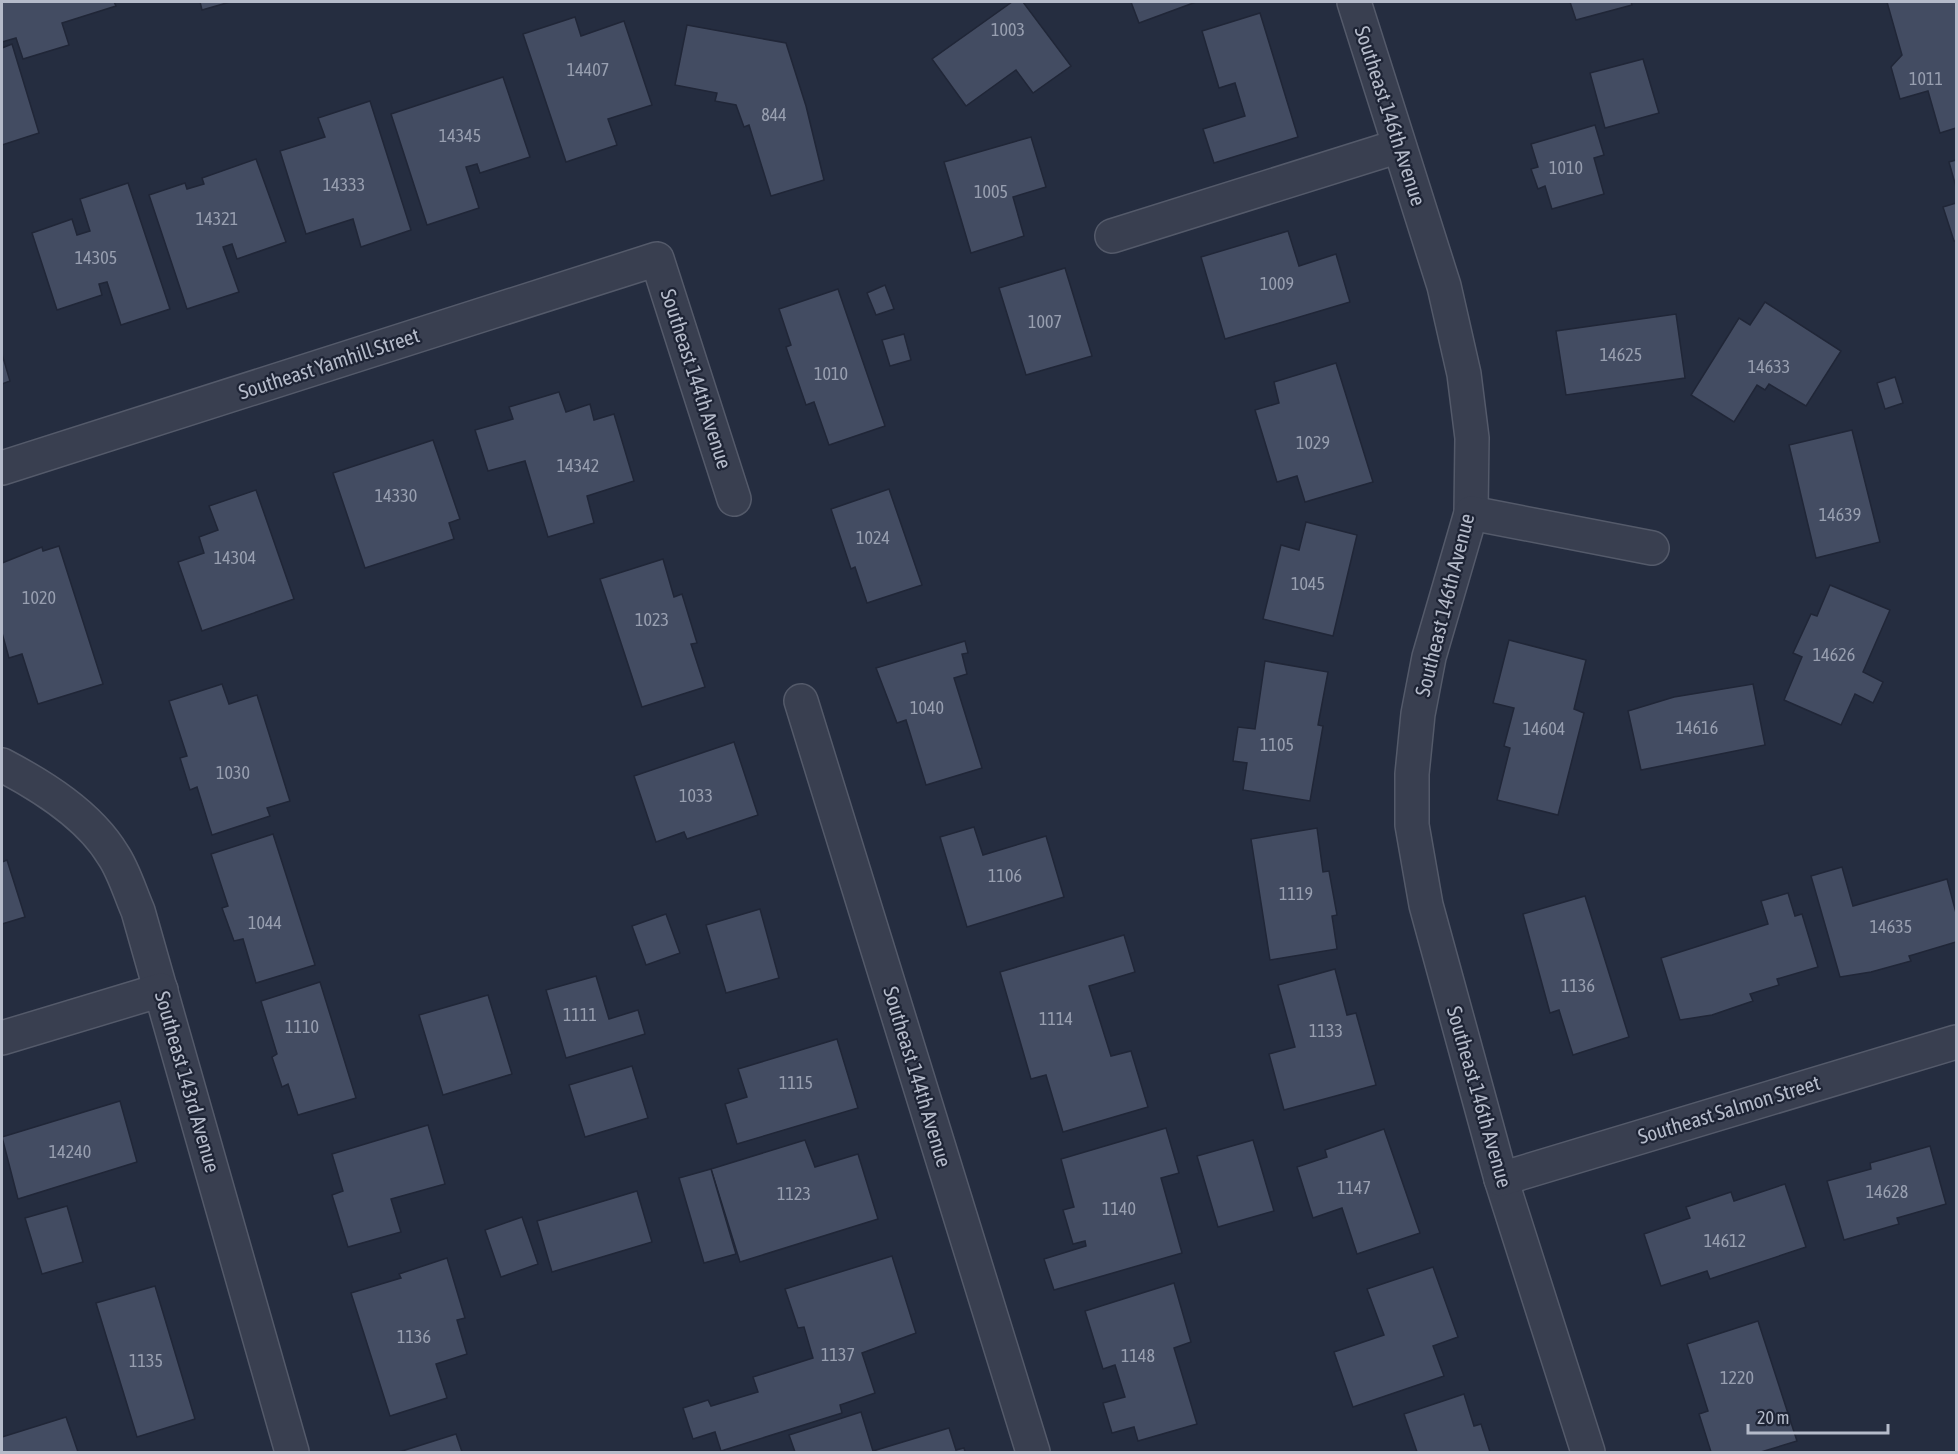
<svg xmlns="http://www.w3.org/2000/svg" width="1958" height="1454" viewBox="0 0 1958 1454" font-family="'Asap Condensed',sans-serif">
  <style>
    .building { fill: #434c62; stroke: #202637; stroke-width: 1.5 }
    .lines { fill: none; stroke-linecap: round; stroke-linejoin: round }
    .minor-casing { stroke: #545a6a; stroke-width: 36 }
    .minor { stroke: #393f50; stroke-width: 33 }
    .labels { text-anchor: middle; stroke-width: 4.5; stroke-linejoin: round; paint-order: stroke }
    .number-label { font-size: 18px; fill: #989fb0 }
    .street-label { font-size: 21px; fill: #b5bbca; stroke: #1e2435 }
  </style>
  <rect width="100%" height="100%" fill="#252d40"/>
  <!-- building -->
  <g class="building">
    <polygon points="2,2 114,2 116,6 62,23 69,45 23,59 16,38 2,42"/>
    <polygon points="200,2 230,2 202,10"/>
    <polygon points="1012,2 1023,2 1071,66 1033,93 1016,70 966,106 932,59"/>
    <polygon points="1131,2 1196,2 1139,23"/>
    <polygon points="1570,2 1631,2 1632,5 1576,20"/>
    <polygon points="1887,2 1956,2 1956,128 1940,133 1928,91 1900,99 1891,67 1902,55"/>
    <polygon points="1260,13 1298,137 1214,163 1203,129 1245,116 1235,83 1219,88 1202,31"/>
    <polygon points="575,17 581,36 624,21 652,105 608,119 617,145 566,162 523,34"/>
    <polygon points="687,25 786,43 806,106 824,180 771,196 749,125 744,127 736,105 715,101 717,93 675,85"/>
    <polygon points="12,44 39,133 2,145 2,48"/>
    <polygon points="1643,59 1659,113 1605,128 1590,73"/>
    <polygon points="503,77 530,157 480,173 477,164 466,167 479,208 427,225 391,114"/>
    <polygon points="370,101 411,230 361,247 353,219 306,234 280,151 325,137 318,118"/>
    <polygon points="1595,125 1604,155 1594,158 1604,194 1552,209 1545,186 1538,189 1531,169 1538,167 1531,144"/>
    <polygon points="1031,137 1046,187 1013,197 1024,236 971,253 944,162"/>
    <polygon points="256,159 286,242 237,259 232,244 223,247 239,292 187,309 149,195 185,183 187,189 204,184 202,178"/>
    <polygon points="1956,160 1956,187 1949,162"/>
    <polygon points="128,183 170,309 121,325 107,282 99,284 102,295 57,310 32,233 72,219 77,235 90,231 80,199"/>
    <polygon points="1956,203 1956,241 1954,241 1943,207"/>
    <polygon points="1288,231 1299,266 1336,254 1350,302 1225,339 1201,257"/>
    <polygon points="1065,268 1092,356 1026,375 999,288"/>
    <polygon points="885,285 894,309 876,315 867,293"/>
    <polygon points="838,289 885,426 829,445 814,402 806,405 786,347 791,345 779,309"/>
    <polygon points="1765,302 1841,351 1806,406 1769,384 1765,390 1757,385 1734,422 1691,395 1739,318 1750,325"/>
    <polygon points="1676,314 1685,378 1566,395 1556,331"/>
    <polygon points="904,334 911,360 890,366 882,340"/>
    <polygon points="2,354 10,381 2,384"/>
    <polygon points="1336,363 1373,482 1305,502 1297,476 1277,482 1255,410 1279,403 1274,382"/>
    <polygon points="1895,377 1903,403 1885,409 1877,383"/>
    <polygon points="559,392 566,412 590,404 594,420 614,414 634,481 587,496 594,523 548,537 525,461 488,471 475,430 513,419 509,407"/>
    <polygon points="1852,430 1880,542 1816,558 1789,445"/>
    <polygon points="433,440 460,519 449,523 454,539 365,568 333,473"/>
    <polygon points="889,489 922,585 867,603 855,567 851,569 831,509"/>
    <polygon points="256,490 294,599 202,631 178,562 204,553 199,537 218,530 209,506"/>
    <polygon points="1306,522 1357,535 1333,636 1263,619 1281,545 1299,550"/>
    <polygon points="59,546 103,684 38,704 22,654 9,658 2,633 2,563 42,547 43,551"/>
    <polygon points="663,559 674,597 682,594 697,643 691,644 705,687 642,707 600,579"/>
    <polygon points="1830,585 1890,610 1863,672 1883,682 1873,703 1855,694 1841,725 1784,700 1802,657 1793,653 1811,614 1817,616"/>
    <polygon points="1509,640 1586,660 1574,709 1584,713 1558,815 1497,800 1510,748 1504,746 1514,708 1493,703"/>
    <polygon points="965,641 968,653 962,654 967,674 954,678 982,768 926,785 906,720 897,723 876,668"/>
    <polygon points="1265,661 1328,672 1318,725 1323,726 1310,801 1243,790 1247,763 1233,761 1238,727 1255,729"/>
    <polygon points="222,684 229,704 257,695 290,801 267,808 270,816 212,835 197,787 190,790 180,758 187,756 169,701"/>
    <polygon points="1753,684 1765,745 1641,770 1628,711 1674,697"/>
    <polygon points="734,742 758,815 687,839 684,832 656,842 634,776"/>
    <polygon points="974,827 983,855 1046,836 1064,897 967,927 940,837"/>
    <polygon points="1317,828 1323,872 1329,871 1337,915 1332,916 1337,949 1270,960 1251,839"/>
    <polygon points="273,834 315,965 256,983 243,939 234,941 222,908 228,906 211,854"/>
    <polygon points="7,860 25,917 2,924 2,862"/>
    <polygon points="1842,867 1853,906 1947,879 1956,913 1956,942 1909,956 1911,961 1871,972 1840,977 1811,876"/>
    <polygon points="1788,893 1795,916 1802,914 1818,967 1777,979 1779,985 1750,994 1753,1001 1712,1015 1680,1020 1661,958 1768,924 1761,901"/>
    <polygon points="1585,896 1629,1037 1573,1055 1559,1010 1550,1013 1523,914"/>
    <polygon points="760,909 779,978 726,993 706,925"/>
    <polygon points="666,914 680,953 646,965 632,926"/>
    <polygon points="1124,935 1135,972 1089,986 1111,1056 1131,1051 1148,1107 1063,1132 1046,1075 1031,1079 1000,972"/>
    <polygon points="1335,969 1347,1015 1356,1013 1376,1085 1284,1110 1269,1054 1295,1047 1278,985"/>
    <polygon points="596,976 609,1019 638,1010 645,1034 566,1058 546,990"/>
    <polygon points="320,982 356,1098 298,1115 288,1084 282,1087 272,1057 277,1054 261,1001"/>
    <polygon points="488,995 512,1074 443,1095 419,1015"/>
    <polygon points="837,1039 858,1108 737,1144 725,1104 747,1097 738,1069"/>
    <polygon points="632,1066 648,1118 585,1137 569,1085"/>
    <polygon points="120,1101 137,1162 18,1199 2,1137"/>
    <polygon points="428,1125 445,1184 391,1199 401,1232 348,1247 332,1195 343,1191 332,1154"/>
    <polygon points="1166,1128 1179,1173 1161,1178 1182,1253 1054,1290 1044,1259 1086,1246 1085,1241 1073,1244 1063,1210 1074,1207 1061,1159"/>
    <polygon points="1384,1129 1420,1233 1357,1254 1342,1208 1313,1218 1297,1167 1327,1157 1325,1150"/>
    <polygon points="805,1140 815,1167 858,1154 878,1219 740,1262 711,1169"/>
    <polygon points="1253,1140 1274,1211 1218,1227 1197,1156"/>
    <polygon points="1930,1146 1946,1204 1897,1218 1899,1224 1844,1240 1827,1181 1871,1169 1870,1163"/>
    <polygon points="711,1169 736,1254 704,1263 679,1178"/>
    <polygon points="1785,1184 1806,1247 1710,1279 1707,1271 1661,1286 1644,1234 1690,1218 1686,1207 1731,1192 1734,1201"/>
    <polygon points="637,1191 652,1242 552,1272 537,1221"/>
    <polygon points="67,1206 83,1262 42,1274 25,1218"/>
    <polygon points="522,1217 538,1264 501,1277 485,1230"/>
    <polygon points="892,1256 916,1333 862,1353 875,1393 840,1405 842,1413 721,1451 715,1432 693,1439 683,1408 708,1400 711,1406 758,1392 753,1377 813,1358 804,1327 798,1328 785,1289"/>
    <polygon points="447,1258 465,1318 457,1320 467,1354 436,1364 447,1398 390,1416 351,1293 401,1278 399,1274"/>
    <polygon points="1433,1267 1458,1337 1433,1346 1444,1376 1353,1407 1334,1352 1384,1335 1367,1289"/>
    <polygon points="1174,1283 1191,1342 1174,1348 1197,1424 1138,1441 1134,1427 1112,1433 1103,1403 1125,1397 1115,1365 1103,1369 1085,1311"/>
    <polygon points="155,1286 195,1419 137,1437 96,1303"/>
    <polygon points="1758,1321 1797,1441 1761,1452 1711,1452 1699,1414 1708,1411 1687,1344"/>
    <polygon points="1464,1394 1474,1426 1481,1424 1490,1452 1417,1452 1404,1414"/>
    <polygon points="861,1412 873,1451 949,1428 956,1450 964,1448 965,1452 795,1452 789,1435"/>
    <polygon points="66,1417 78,1452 2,1452 2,1437"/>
    <polygon points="456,1434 462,1452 399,1452"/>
  </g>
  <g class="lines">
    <defs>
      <g id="minor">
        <polyline points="1354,2 1444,286 1464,374 1472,438 1471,513 1429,657 1418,714 1412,774 1412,825 1426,905 1501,1179 1588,1452"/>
        <polyline points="1112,236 1399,146"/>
        <polyline points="2,468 657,259 734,499"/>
        <polyline points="1471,513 1652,548"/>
        <polyline points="801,701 1033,1452"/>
        <path d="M2,765c40,21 87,50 111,90 11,16 17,38 25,56l154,541"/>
        <polyline points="2,1038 161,990"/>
        <polyline points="1501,1179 1956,1042"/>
      </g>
    </defs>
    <!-- minor casing -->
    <use href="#minor" class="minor-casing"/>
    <!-- minor -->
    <use href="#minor" class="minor"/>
  </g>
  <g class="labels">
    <!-- number labels -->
    <g class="number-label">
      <text x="1008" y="36">1003</text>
      <text x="588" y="76">14407</text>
      <text x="1926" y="85">1011</text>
      <text x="774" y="121">844</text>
      <text x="460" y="142">14345</text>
      <text x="1566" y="174">1010</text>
      <text x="344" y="191">14333</text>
      <text x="991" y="198">1005</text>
      <text x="217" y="225">14321</text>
      <text x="96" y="264">14305</text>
      <text x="1277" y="290">1009</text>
      <text x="1045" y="328">1007</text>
      <text x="1621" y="361">14625</text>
      <text x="1769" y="373">14633</text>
      <text x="831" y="380">1010</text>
      <text x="1313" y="449">1029</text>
      <text x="578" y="472">14342</text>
      <text x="396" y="502">14330</text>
      <text x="1840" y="521">14639</text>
      <text x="873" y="544">1024</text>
      <text x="235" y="564">14304</text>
      <text x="1308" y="590">1045</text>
      <text x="39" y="604">1020</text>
      <text x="652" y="626">1023</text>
      <text x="1834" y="661">14626</text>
      <text x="927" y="714">1040</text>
      <text x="1697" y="734">14616</text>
      <text x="1544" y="735">14604</text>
      <text x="1277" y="751">1105</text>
      <text x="233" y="779">1030</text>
      <text x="696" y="802">1033</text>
      <text x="1005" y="882">1106</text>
      <text x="1296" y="900">1119</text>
      <text x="265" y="929">1044</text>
      <text x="1891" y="933">14635</text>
      <text x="1578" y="992">1136</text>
      <text x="580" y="1021">1111</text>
      <text x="1056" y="1025">1114</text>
      <text x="302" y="1033">1110</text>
      <text x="1326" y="1037">1133</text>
      <text x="796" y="1089">1115</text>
      <text x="70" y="1158">14240</text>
      <text x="1354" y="1194">1147</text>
      <text x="1887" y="1198">14628</text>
      <text x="794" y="1200">1123</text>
      <text x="1119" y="1215">1140</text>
      <text x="1725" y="1247">14612</text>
      <text x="414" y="1343">1136</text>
      <text x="838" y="1361">1137</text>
      <text x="1138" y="1362">1148</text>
      <text x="146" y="1367">1135</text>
      <text x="1737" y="1384">1220</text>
    </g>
    <!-- street labels -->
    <g class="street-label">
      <text transform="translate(1390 116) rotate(72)" y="7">Southeast 146th Avenue</text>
      <text transform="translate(329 364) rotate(-18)" y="7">Southeast Yamhill Street</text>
      <text transform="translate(696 379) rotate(72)" y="7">Southeast 144th Avenue</text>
      <text transform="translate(1445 605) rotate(-76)" y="7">Southeast 146th Avenue</text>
      <text transform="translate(917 1077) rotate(73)" y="7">Southeast 144th Avenue</text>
      <text transform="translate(187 1082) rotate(74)" y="7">Southeast 143rd Avenue</text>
      <text transform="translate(1479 1097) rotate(74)" y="7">Southeast 146th Avenue</text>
      <text transform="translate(1729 1110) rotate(-17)" y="7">Southeast Salmon Street</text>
    </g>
  </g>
  <!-- border -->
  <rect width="1958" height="1454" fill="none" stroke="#b5bbca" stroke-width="6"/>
  <!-- scale -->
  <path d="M1748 1424v9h140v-9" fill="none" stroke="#b5bbca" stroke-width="3"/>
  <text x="1757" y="1424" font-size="18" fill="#b5bbca" stroke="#1e2435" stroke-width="4.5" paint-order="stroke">20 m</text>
</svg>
